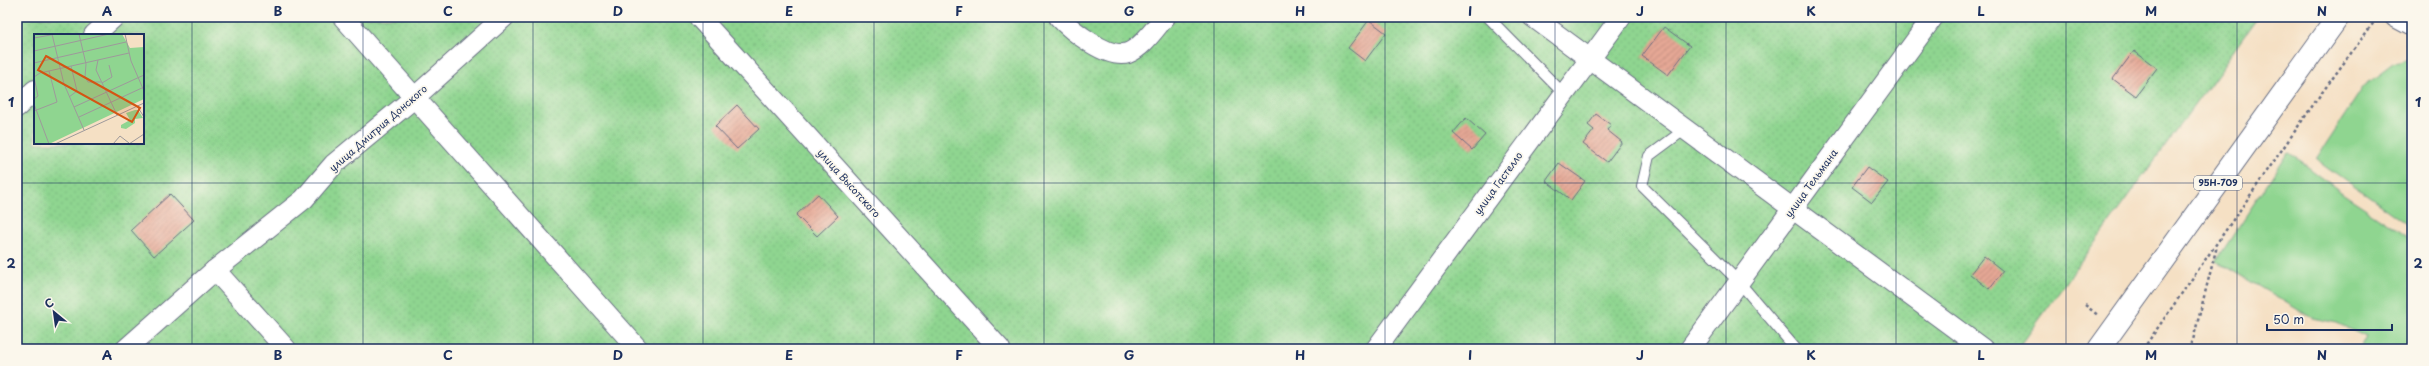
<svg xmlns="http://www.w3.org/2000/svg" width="2429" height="366" viewBox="0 0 2429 366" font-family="'Playpen Sans',sans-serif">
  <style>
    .grass { fill: url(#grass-dots); stroke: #558277; fill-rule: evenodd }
    .garden { fill: #8fd590; stroke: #558277 }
    .building { fill: url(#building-hatch) }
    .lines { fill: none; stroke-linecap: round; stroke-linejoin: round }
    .service-casing { stroke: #676d82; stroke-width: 12 }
    .minor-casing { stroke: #676d82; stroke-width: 22 }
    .primary-casing { stroke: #676d82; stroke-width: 24 }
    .path { stroke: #676d82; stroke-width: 2.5; stroke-dasharray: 3 3; stroke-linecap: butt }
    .service { stroke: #fff; stroke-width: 10 }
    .minor { stroke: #fff; stroke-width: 20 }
    .primary { stroke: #fff; stroke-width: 22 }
    .grid { fill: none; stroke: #1b2f5e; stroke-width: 1; stroke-opacity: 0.55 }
    .labels { text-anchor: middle; stroke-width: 3.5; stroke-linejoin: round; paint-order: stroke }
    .shield { fill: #fbf7ec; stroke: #5e6b89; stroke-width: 1 }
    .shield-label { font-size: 9px; font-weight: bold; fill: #1b2f5e }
    .street-label { font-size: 10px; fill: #1b2f5e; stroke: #fbf7ec }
    .inset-road { fill: none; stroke: #9e999b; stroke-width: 1 }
    .view { fill: #d45514; fill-opacity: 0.15; stroke: #d45514; stroke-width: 2 }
    .inset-edge { fill: none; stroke: #1b2f5e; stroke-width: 2 }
    .neatline { fill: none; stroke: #1b2f5e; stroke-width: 1.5 }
    .grid-label { font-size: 13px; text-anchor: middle; font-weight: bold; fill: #1b2f5e }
  </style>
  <defs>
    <pattern id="grass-dots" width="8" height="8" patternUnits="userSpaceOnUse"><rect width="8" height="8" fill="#8fd590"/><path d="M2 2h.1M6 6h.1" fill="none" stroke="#7bb77f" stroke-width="1.8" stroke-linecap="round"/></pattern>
    <pattern id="building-hatch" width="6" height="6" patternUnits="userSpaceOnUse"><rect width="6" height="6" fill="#e5a794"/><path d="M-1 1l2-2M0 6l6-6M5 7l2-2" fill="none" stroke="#b9887c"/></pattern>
  </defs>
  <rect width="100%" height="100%" fill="#fbf7ec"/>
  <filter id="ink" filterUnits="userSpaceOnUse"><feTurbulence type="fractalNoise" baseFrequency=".025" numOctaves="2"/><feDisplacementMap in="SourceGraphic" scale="8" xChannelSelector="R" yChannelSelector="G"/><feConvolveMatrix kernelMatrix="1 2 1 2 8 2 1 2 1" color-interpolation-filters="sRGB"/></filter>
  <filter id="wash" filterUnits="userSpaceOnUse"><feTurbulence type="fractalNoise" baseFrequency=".012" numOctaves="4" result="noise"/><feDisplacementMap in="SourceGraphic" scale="16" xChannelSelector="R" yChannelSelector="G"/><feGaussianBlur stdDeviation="0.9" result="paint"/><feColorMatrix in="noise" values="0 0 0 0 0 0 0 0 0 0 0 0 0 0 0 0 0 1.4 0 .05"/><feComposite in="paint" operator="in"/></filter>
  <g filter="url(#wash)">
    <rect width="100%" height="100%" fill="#f5e0c4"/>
    <!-- grass -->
    <path class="grass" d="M17,17h2241l-240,332h-2001zM35,35h108v108h-108z"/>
    <!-- garden -->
    <g class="garden">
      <polygon points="2408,59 2412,61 2412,228 2316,159 2364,86 2393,64"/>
      <polygon points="2288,152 2345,195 2412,239 2412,349 2360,349 2366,337 2337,323 2312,318 2216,261"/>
    </g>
    <g id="blocks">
      <!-- building -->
      <g class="building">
        <polygon points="1369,20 1386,33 1365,61 1348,48"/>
        <polygon points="1664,27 1690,46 1668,75 1642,56"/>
        <polygon points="2134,51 2157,68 2136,96 2113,79"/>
        <polygon points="737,105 759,129 737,149 715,126"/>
        <polygon points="1596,114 1611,125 1607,130 1622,142 1607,162 1583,144 1594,130 1588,125"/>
        <polygon points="1466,118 1485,135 1472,150 1453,133"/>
        <polygon points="1559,163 1585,181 1571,200 1546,181"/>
        <polygon points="1867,167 1888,182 1872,202 1852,187"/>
        <polygon points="170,194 194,220 154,256 131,230"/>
        <polygon points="818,194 838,216 817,236 796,215"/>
        <polygon points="1984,256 2003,271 1989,289 1970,274"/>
      </g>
    </g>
  </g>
  <g filter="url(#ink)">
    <use href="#blocks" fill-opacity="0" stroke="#676d82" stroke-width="1"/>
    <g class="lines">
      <defs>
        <g id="service">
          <polyline points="1488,17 1564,94"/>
          <polyline points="1684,130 1649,156 1642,186 1739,282 1796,349"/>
        </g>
        <g id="minor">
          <polyline points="343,17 638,349"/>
          <polyline points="699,17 1000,349"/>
          <path d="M1059,17c12,13 49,43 69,36 15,-6 27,-25 37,-36"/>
          <polyline points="1533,17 1983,349"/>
          <polyline points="2395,17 2412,26"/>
          <polyline points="94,35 114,17"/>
          <polyline points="17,107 35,90"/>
          <polyline points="215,270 286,349"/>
          <polyline points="126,349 215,270 304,199 334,164 414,98 504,17"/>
          <polyline points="1376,349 1621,17"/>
          <polyline points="1690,349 1933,17"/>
        </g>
        <polyline id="primary" points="2099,349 2338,17"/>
      </defs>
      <!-- service casing -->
      <use href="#service" class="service-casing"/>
      <!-- minor casing -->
      <use href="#minor" class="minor-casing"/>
      <!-- primary casing -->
      <use href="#primary" class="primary-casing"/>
      <!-- path -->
      <g class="path">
        <polyline points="2085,305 2099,316"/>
        <polyline points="2143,349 2318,98 2377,18"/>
        <polyline points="2187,349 2193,340 2217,246"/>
      </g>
      <!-- service -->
      <use href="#service" class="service"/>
      <!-- minor -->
      <use href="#minor" class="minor"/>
      <!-- primary -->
      <use href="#primary" class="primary"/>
    </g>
  </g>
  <!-- grid -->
  <path class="grid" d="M192,17v332M363,17v332M533,17v332M703,17v332M874,17v332M1044,17v332M1214,17v332M1385,17v332M1555,17v332M1726,17v332M1896,17v332M2066,17v332M2237,17v332M17,183h2395"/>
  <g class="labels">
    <!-- shield labels -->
    <rect class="shield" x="2194" y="176" width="48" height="14" rx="3"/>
    <g class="shield-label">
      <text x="2218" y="186">95Н-709</text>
    </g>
    <!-- street labels -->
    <g class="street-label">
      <text transform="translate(378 128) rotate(-41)" y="4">улица Дмитрия Донского</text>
      <text transform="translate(849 183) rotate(48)" y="4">улица Высотского</text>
      <text transform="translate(1498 183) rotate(-54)" y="4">улица Гастелло</text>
      <text transform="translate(1811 183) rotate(-54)" y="4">улица Тельмана</text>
    </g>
  </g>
  <!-- overview -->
  <g transform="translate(34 34)">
    <rect width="110" height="110" fill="#f5e0c4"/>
    <path d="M0,0h88l8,14 14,-1v52l-95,45h-15z" fill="#8fd590"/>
    <path d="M101,76h3l5,8 -8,1v4l-9,6 -5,-1v-3l9,-5 -4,-7z" fill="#8fd590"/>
    <path class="inset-road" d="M18,0l12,50 20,46M45,0l7,30 -1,13 3,5h13M91,0l6,27 13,30M0,4l22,-4M0,17l75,-17M64,26l-2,10 21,45M0,29l92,-21M0,43l6,-4 89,-20M0,43l4,19 -4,3M68,49l10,-6 -3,-12M35,63l8,-6 -6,-25M0,70l15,40M103,72l7,11M40,73l70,-32M0,77l23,-9 -8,-31M45,83l65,-30M21,110l89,-41M79,110l7,-8 9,7M95,110l15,-10"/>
    <path class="view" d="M12,22l94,52 -8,14 -94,-52z"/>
    <rect width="110" height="110" class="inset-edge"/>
  </g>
  <!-- margin -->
  <rect width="2429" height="366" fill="none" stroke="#fbf7ec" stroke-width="44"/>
  <!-- north arrow -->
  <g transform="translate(54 312) rotate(331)" stroke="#fbf7ec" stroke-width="3" paint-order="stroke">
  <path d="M0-3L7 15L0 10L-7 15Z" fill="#1b2f5e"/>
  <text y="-6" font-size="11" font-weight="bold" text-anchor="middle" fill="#1b2f5e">С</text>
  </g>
  <!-- scale -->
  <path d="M2267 324v6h125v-6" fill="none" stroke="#1b2f5e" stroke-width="2"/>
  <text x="2273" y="324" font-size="12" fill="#1b2f5e" stroke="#fbf7ec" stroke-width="3" paint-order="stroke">50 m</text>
  <rect x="22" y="22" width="2385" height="322" class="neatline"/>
  <g class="grid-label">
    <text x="107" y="16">A</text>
    <text x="278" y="16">B</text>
    <text x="448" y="16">C</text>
    <text x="618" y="16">D</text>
    <text x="789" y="16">E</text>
    <text x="959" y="16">F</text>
    <text x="1129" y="16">G</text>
    <text x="1300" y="16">H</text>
    <text x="1470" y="16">I</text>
    <text x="1640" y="16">J</text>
    <text x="1811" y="16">K</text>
    <text x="1981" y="16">L</text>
    <text x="2151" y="16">M</text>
    <text x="2322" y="16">N</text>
    <text x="11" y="107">1</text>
    <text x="2418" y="107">1</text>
    <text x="11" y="268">2</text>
    <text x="2418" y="268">2</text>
    <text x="107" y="360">A</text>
    <text x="278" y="360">B</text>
    <text x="448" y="360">C</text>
    <text x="618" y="360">D</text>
    <text x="789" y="360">E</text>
    <text x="959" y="360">F</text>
    <text x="1129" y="360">G</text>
    <text x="1300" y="360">H</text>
    <text x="1470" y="360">I</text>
    <text x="1640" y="360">J</text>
    <text x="1811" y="360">K</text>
    <text x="1981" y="360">L</text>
    <text x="2151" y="360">M</text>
    <text x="2322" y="360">N</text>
  </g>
</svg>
